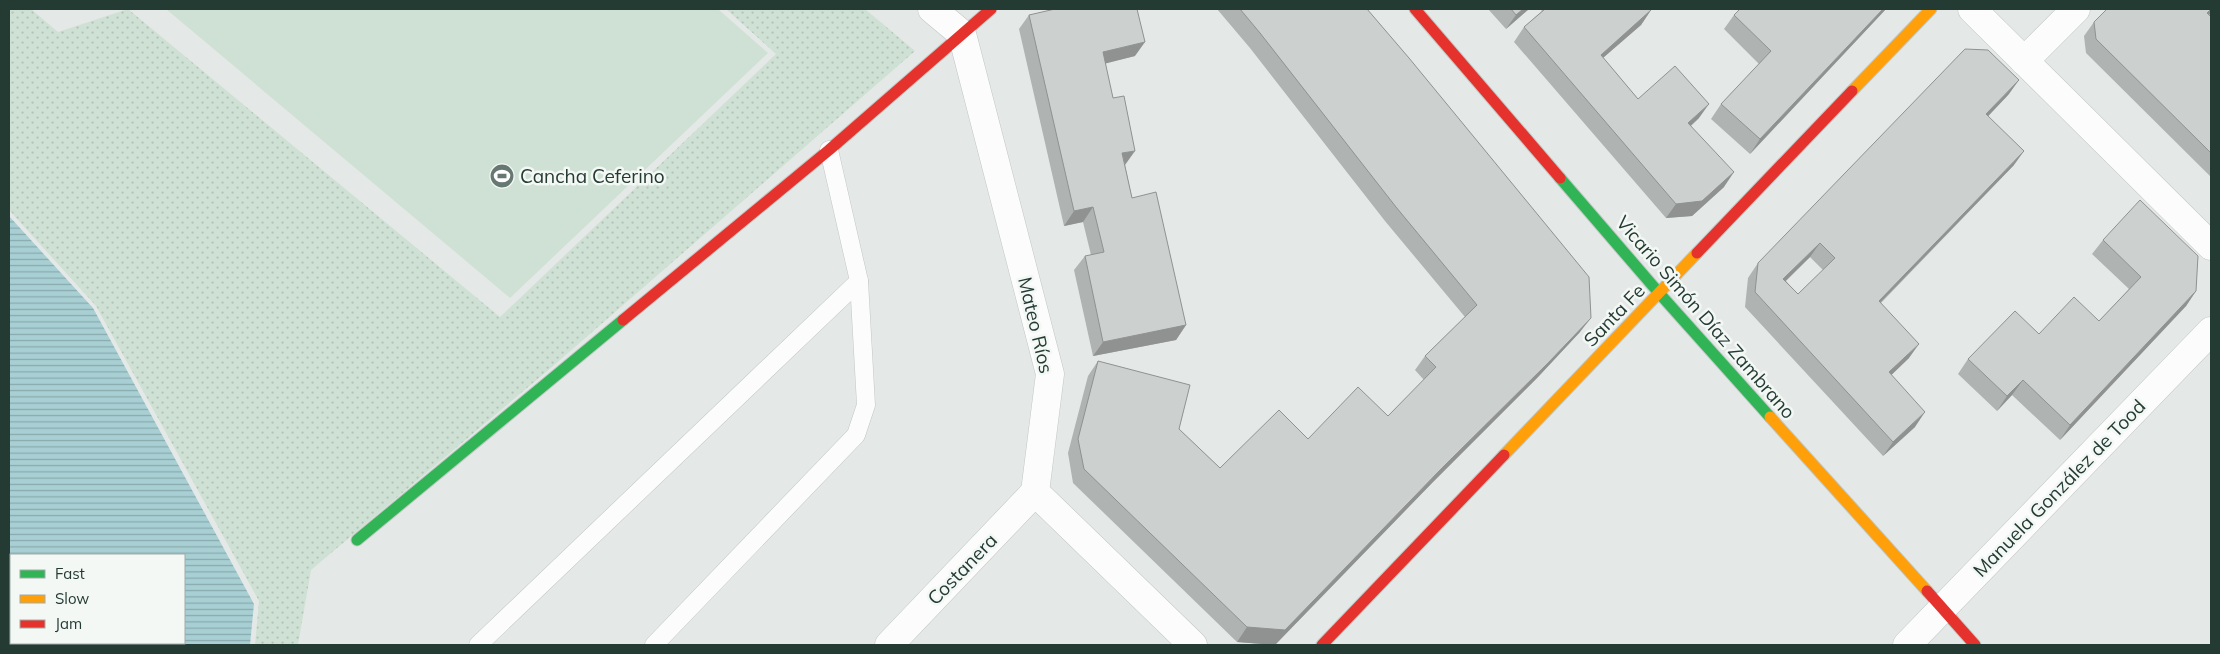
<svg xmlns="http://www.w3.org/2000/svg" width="2220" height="654" viewBox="0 0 2220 654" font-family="Mulish,sans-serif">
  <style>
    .grass { fill: url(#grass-dots) }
    .pitch { fill: #cfe1d4 }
    .water { fill: url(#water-rules); fill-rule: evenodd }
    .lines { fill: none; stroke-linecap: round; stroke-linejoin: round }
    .lane-casing { stroke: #c1c6c4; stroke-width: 19 }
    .street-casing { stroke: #c1c6c4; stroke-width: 29 }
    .fast-casing { stroke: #c0c7c4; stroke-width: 13 }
    .slow-casing { stroke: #c0c7c4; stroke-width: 13 }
    .jam-casing { stroke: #c0c7c4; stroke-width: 13 }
    .lane { stroke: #fbfcfb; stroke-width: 18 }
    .street { stroke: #fbfcfb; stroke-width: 28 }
    .fast { stroke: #30b455; stroke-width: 11 }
    .slow { stroke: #ff9f0a; stroke-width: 11 }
    .jam { stroke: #e5322d; stroke-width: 11 }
    .wall { fill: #afb3b1; fill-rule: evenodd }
    .shaded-wall { fill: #8f9290 }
    .building { fill: #ccd0ce; stroke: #8f9290; fill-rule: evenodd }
    .labels { text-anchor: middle; stroke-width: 5; stroke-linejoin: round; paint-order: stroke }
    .poi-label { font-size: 19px; fill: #243b34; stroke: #f3f8f5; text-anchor: start }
    .street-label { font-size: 19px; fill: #243b34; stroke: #f3f8f5 }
  </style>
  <defs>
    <pattern id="grass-dots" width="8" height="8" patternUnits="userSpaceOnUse" patternTransform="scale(1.25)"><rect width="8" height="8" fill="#cfe1d4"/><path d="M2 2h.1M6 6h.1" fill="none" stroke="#b2c2b7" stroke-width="1.8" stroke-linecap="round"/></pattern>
    <pattern id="water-rules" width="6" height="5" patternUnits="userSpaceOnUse" patternTransform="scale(1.25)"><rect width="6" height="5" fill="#a8d0d4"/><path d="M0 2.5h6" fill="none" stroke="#89aaad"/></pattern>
  </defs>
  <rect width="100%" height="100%" fill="#e4e9e7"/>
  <!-- grass -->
  <polygon class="grass" points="9,9 31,9 58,32 128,9 500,317 776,54 726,9 865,9 915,51 552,367 311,570 298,645 255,645 259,601 96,306 9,210"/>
  <!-- pitch -->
  <polygon class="pitch" points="166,9 718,9 768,53 510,298"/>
  <!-- water -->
  <path class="water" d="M9,216l84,92 161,296 -4,41h-241zM11,555h173v88h-173z"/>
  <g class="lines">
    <defs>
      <g id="lane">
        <polyline points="478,645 859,281"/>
        <polyline points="654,645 856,435 866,405 859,281 829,150"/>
      </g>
      <g id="street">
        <polyline points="932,9 962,34 1050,374 1035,492"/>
        <polyline points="1972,9 2211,246"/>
        <polyline points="2024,61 2076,9"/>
        <polyline points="1035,492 1193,645"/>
        <polyline points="889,645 1035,492"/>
        <polyline points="1907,645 2211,331"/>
      </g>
      <g id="fast">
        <polyline points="1560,178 1659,293 1770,417"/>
        <polyline points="357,540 623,320"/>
      </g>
      <g id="slow">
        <polyline points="1852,91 1931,9"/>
        <polyline points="1770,417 1927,591"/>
        <polyline points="1504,455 1697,253"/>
      </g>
      <g id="jam">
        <polyline points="1415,9 1560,178"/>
        <polyline points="1697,253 1852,91"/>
        <polyline points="623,320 829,150 991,9"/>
        <polyline points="1927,591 1975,645"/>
        <polyline points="1322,645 1504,455"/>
      </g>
    </defs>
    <!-- lane casing -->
    <use href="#lane" class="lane-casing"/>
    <!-- street casing -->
    <use href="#street" class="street-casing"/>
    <!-- fast casing -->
    <use href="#fast" class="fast-casing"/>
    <!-- slow casing -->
    <use href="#slow" class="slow-casing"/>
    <!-- jam casing -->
    <use href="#jam" class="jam-casing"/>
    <!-- lane -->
    <use href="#lane" class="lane"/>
    <!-- street -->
    <use href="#street" class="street"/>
    <!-- fast -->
    <use href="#fast" class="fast"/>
    <!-- slow -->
    <use href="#slow" class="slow"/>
    <!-- jam -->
    <use href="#jam" class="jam"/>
  </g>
  <!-- wall -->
  <g class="wall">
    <polygon points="1217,9 1367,9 1580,332 1538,377 1432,483 1275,645 1237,642 1073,483 1068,453 1088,376 1098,361 1179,429 1220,468 1308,439 1388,416 1424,380 1415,370 1425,356 1465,317 1385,221 1250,48"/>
    <polygon points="1488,9 1529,9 1506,29"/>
    <polygon points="1540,9 1650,9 1651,10 1641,25 1603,58 1638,99 1699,118 1691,126 1724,187 1692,216 1666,218 1514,42 1524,27 1542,11"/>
    <polygon points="1740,9 1886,9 1750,154 1711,119 1721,104 1759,64 1724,29 1734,15"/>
    <polygon points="2211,9 2211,13 2209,15 2211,17 2211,177 2086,53 2084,36 2094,22"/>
    <polygon points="1029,15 1135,56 1105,63 1125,165 1132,198 1186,325 1176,340 1093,356 1074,270 1085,256 1091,255 1083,222 1064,226 1019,29"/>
    <path d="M2009,94l-21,22 26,49 -133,138 28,55 -18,17 24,52 -32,29 -138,-149 3,-29 10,-15zM1810,257l13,13 -25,24 -12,-13z"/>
    <polygon points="2103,240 2196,291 2186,306 2060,440 2012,395 1997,411 1958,374 1968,359 2039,334 2099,321 2129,289 2092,254"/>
  </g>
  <!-- shaded-wall -->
  <g class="shaded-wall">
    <polygon points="1523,9 1529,9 1506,29 1516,15"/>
    <polygon points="1883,9 1886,9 1750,154 1760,139"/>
    <polygon points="2211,9 2211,13 2197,27 2207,13"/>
    <polygon points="1651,10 1641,25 1590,69 1601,55"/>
    <polygon points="1145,42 1135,56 1092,67 1103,52"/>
    <polygon points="2019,80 2009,94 1976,129 1986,114"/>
    <polygon points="1709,104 1699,118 1678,137 1688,123"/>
    <polygon points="1135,151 1125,165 1122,153"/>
    <polygon points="2024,151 2014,165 1868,315 1879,301"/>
    <polygon points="1734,172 1724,187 1692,216 1666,218 1676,204"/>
    <polygon points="1093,207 1083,222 1064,226 1074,211"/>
    <polygon points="1820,243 1810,257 1773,293 1783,279"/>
    <polygon points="2196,291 2186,306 2060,440 2070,425"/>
    <polygon points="1591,318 1580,332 1538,377 1432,483 1275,645 1237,642 1247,627 1442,468"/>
    <polygon points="1186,325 1176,340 1093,356 1103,342"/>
    <polygon points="1919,344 1909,358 1879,387 1889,372"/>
    <polygon points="2023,380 2012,395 1997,411 2007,396"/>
    <polygon points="1925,412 1915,427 1883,456 1893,442"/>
  </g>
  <!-- building -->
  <g class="building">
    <polygon points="1055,9 1137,9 1145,42 1103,52 1113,98 1124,96 1135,151 1122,153 1132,198 1156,192 1186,325 1103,342 1085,256 1104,252 1093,207 1074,211 1029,15"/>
    <polygon points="1240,9 1367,9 1409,58 1589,277 1591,318 1548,363 1442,468 1285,630 1247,627 1084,469 1078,439 1098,361 1190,385 1179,429 1220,468 1279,410 1308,439 1358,387 1388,416 1436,367 1425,356 1477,305 1396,207 1260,33"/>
    <polygon points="1511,9 1523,9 1516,15"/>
    <polygon points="1545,9 1650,9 1651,10 1601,55 1638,99 1675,66 1709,104 1688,123 1734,172 1702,201 1676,204 1524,27"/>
    <polygon points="1740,9 1883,9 1760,139 1721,104 1771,51 1734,15"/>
    <polygon points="2107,9 2211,9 2207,13 2211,17 2211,153 2096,39 2094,22"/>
    <path d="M1965,49l23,1 31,30 -33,34 38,37 -145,150 40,43 -30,28 36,40 -32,30 -138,-150 3,-29zM1820,243l15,15 -37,36 -15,-15z"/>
    <polygon points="2140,200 2198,256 2196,291 2070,425 2023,380 2007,396 1968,359 2015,311 2039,334 2074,297 2099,321 2141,277 2103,240"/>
  </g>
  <!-- icons -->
  <defs>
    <symbol id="stadium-disc" viewBox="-11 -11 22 22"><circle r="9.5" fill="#677873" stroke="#f3f8f5"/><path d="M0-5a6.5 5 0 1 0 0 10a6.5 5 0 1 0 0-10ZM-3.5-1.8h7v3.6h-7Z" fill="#fff"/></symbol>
  </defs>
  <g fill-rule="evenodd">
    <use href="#stadium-disc" x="488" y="162" width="28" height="28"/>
  </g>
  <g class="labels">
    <!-- poi labels -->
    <g class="poi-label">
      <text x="520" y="183">Cancha Ceferino</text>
    </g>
    <!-- street labels -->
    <g class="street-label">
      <text transform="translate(1614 315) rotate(-46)" y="7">Santa Fe</text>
      <text transform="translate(1706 317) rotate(49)" y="7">Vicario Simón Díaz Zambrano</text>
      <text transform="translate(1036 325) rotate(77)" y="7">Mateo Ríos</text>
      <text transform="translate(2059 488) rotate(-46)" y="7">Manuela González de Tood</text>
      <text transform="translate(962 569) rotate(-46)" y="7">Costanera</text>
    </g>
  </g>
  <!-- border -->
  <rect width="2220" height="654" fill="none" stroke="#243b34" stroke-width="20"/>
  <!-- legend -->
  <rect x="10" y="554" width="175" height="90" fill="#f3f8f5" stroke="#a0aca8"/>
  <rect x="20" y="570" width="25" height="8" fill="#30b455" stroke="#a0aca8"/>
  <text x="55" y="579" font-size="15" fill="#243b34">Fast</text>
  <rect x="20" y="595" width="25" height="8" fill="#ff9f0a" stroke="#a0aca8"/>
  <text x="55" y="604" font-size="15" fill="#243b34">Slow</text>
  <rect x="20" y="620" width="25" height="8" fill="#e5322d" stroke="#a0aca8"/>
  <text x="55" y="629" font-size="15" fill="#243b34">Jam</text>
</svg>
